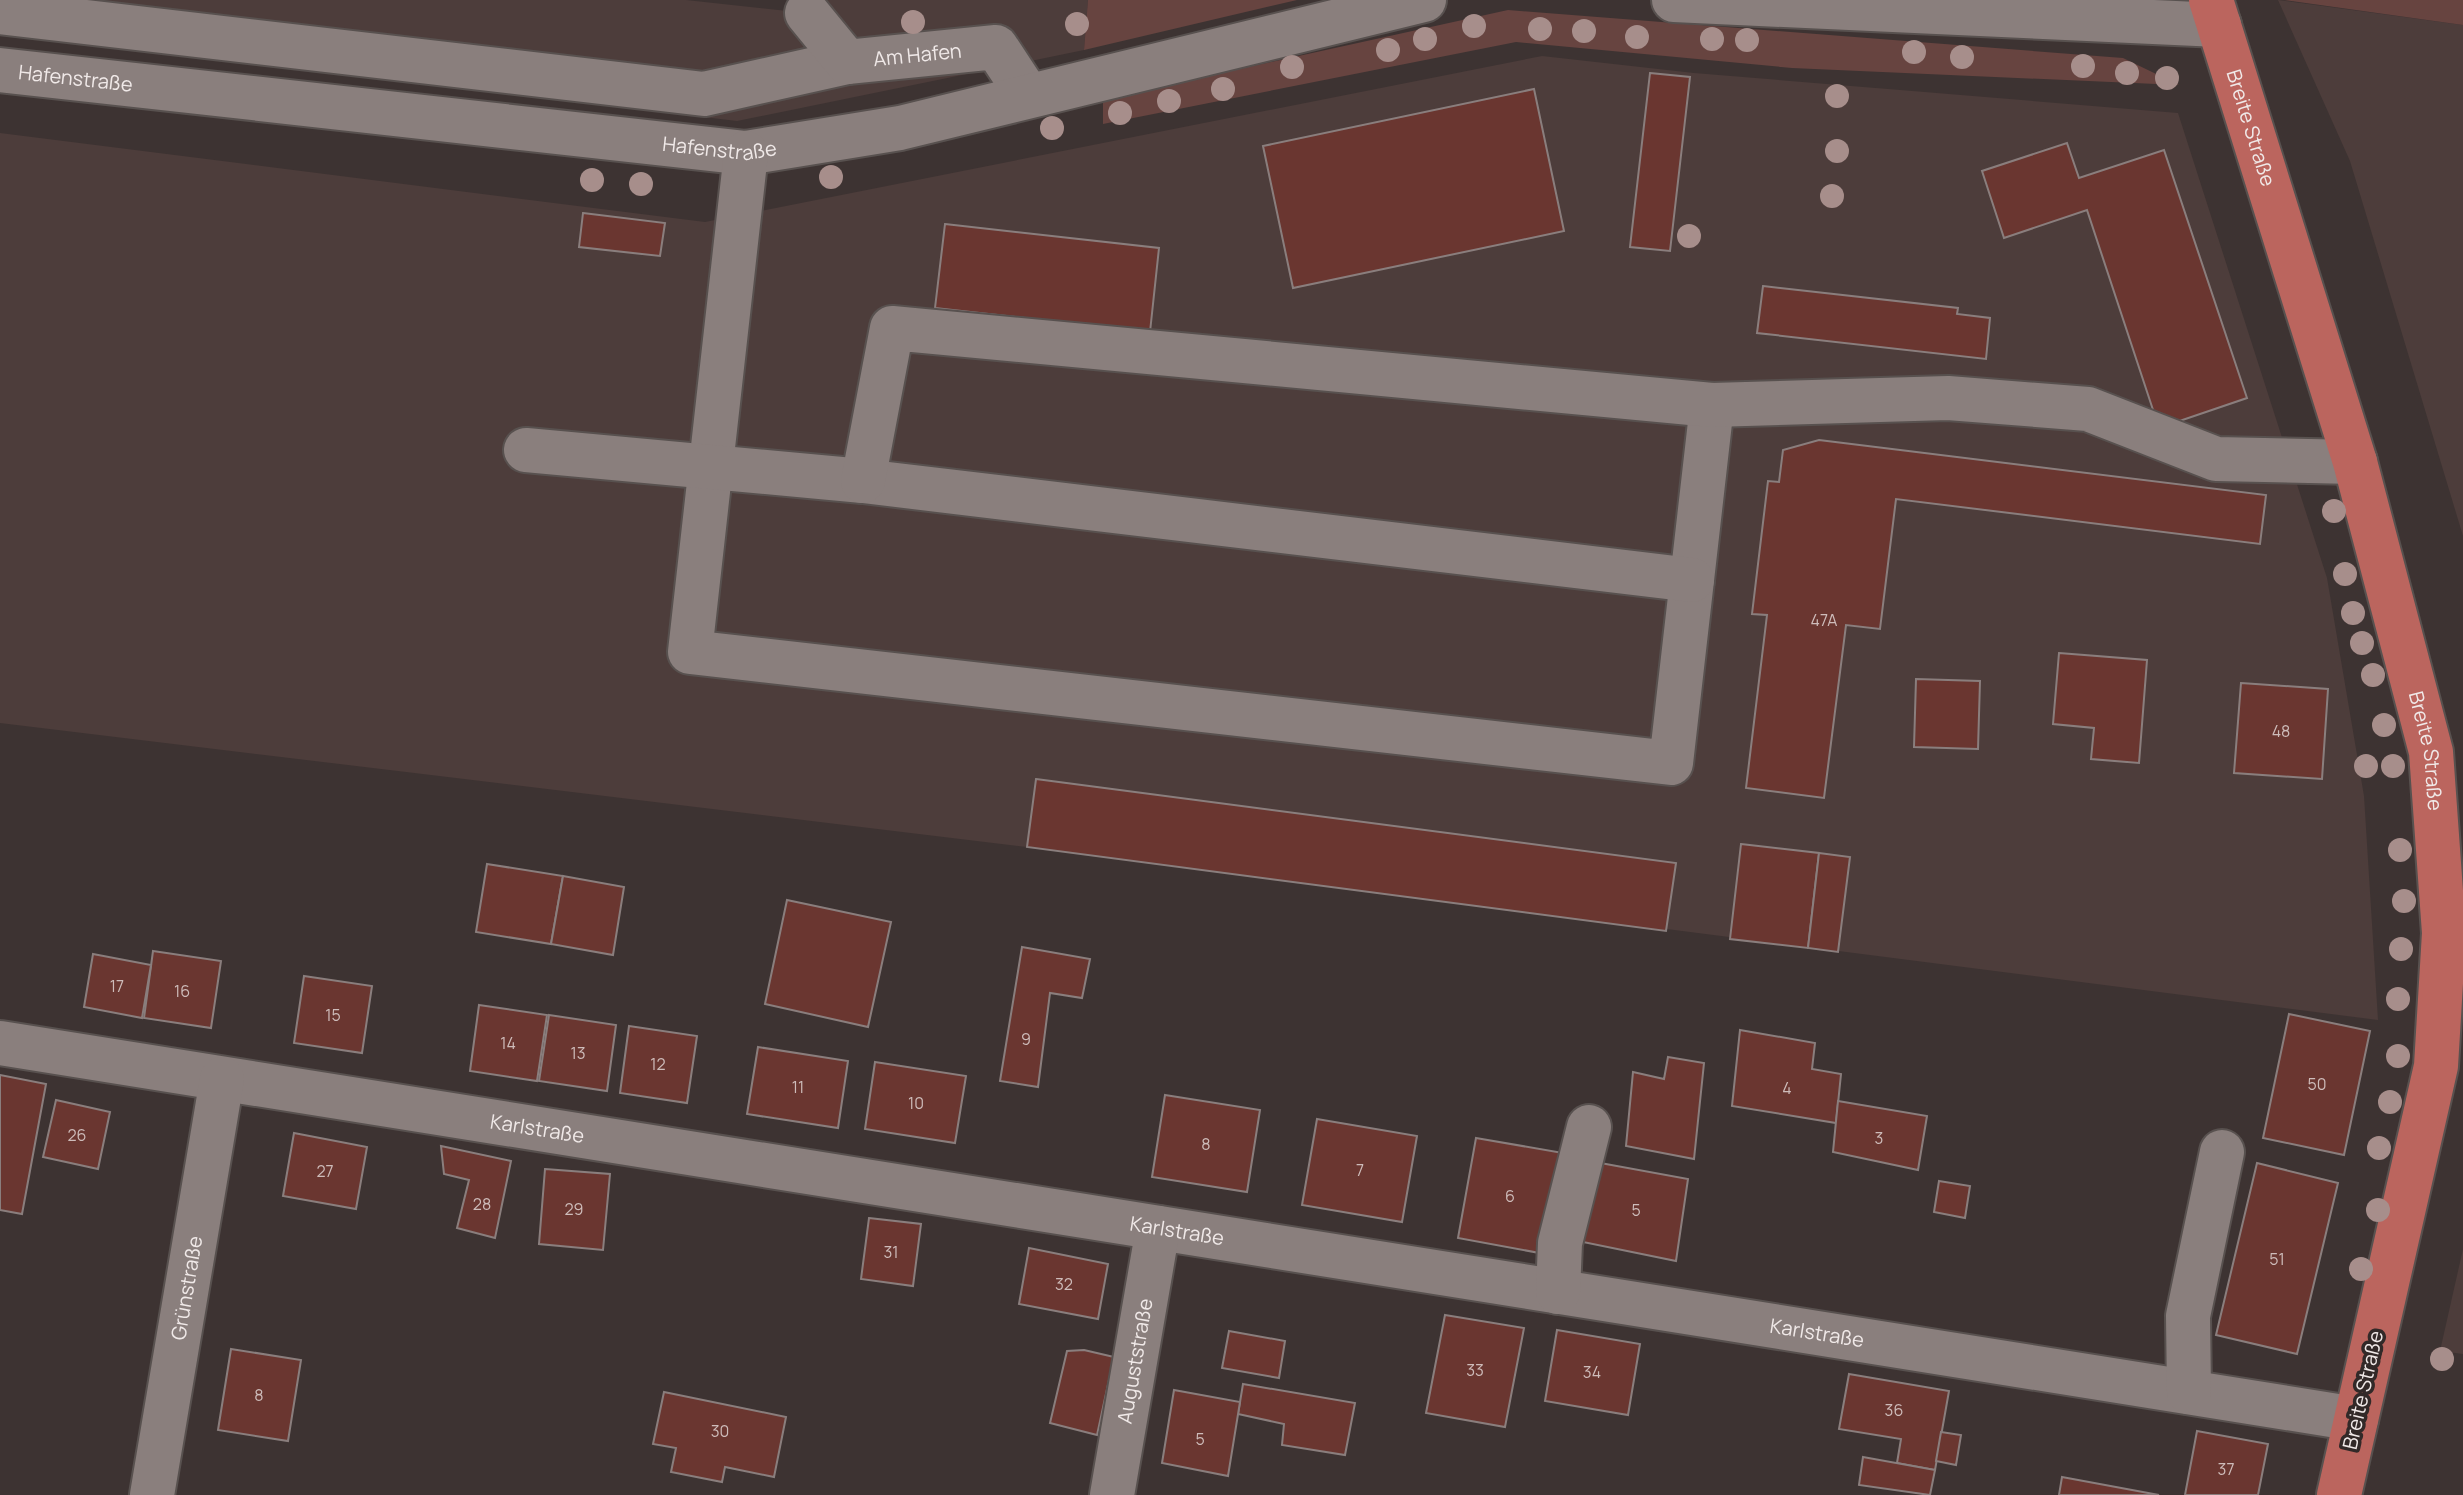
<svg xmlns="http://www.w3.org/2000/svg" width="2463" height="1495" viewBox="0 0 2463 1495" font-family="Manrope,sans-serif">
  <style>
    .built { fill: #4d3d3b }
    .green { fill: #674440 }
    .building { fill: #6a3630; stroke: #8a7e7d; stroke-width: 2 }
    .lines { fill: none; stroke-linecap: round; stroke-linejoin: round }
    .minor-casing { stroke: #58514f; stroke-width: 48 }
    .major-casing { stroke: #58514f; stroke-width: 48 }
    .minor { stroke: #8a7f7d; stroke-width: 44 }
    .major { stroke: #bb655e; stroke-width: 44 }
    .tree { fill: #a78e8b }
    .labels { text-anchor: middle; stroke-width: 7; stroke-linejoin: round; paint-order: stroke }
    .number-label { font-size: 16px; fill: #cebcba }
    .street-label { font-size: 20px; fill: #f0e9e8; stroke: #322928 }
  </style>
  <rect width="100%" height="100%" fill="#3d3332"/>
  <!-- built -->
  <g class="built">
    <polygon points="0,0 686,0 806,13 808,0 1088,0 1084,50 737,121 0,33"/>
    <polygon points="2278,0 2463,25 2463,536 2350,161"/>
    <polygon points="1542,56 1694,73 2178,113 2327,578 2364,796 2378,1020 1027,847 0,723 0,133 705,222"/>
    <polygon points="2463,1249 2463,1354 2440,1351"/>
  </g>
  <!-- green -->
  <g class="green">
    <polygon points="1088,0 1297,0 1084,50"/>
    <polygon points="2284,0 2463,0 2463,25"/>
    <polygon points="1508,10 2123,58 2179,85 1792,68 1516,42 1103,124 1103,99"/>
  </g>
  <!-- building -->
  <g class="building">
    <polygon points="1650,73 1690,77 1670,251 1630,247"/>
    <polygon points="1534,89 1564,231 1293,288 1263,146"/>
    <polygon points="2067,143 2079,178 2164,150 2247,398 2159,428 2087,210 2004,238 1982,171"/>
    <polygon points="583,213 665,223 660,256 579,247"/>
    <polygon points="945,224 1159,248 1150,332 935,308"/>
    <polygon points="1763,286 1958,308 1957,314 1990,318 1986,359 1757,333"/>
    <polygon points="1819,440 2266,495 2260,544 1896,499 1880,629 1846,625 1824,798 1746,788 1767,615 1752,614 1768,481 1779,482 1783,450"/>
    <polygon points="2059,653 2147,660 2139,763 2091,759 2094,728 2053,724"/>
    <polygon points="1916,679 1980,681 1978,749 1914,747"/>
    <polygon points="2241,683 2328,689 2322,779 2234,773"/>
    <polygon points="1036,779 1676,863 1666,931 1027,847"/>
    <polygon points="1741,844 1819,853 1808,948 1730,939"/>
    <polygon points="1819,853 1850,857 1838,952 1808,948"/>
    <polygon points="487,864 563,876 551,944 476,932"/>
    <polygon points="563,876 624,887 613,955 551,944"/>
    <polygon points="787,900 891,922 868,1027 765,1004"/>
    <polygon points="1022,947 1090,959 1082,998 1050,993 1038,1087 1000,1081"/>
    <polygon points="153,951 221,961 211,1028 144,1018"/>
    <polygon points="93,954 151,965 142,1018 84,1007"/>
    <polygon points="304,976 372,986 362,1053 294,1043"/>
    <polygon points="479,1005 547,1015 537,1081 470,1071"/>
    <polygon points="2289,1014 2370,1031 2344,1155 2263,1138"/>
    <polygon points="549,1015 616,1025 607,1091 539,1081"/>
    <polygon points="629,1026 697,1036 687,1103 620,1093"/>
    <polygon points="1740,1030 1815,1043 1812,1069 1841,1074 1836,1123 1732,1106"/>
    <polygon points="758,1047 848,1061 838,1128 747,1114"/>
    <polygon points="1668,1057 1704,1063 1694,1159 1626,1146 1633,1072 1664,1079"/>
    <polygon points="875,1062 966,1076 955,1143 865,1129"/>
    <polygon points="0,1075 46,1084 22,1214 0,1210"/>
    <polygon points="1165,1095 1260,1110 1247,1192 1152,1177"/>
    <polygon points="56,1100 110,1112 98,1169 43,1157"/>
    <polygon points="1838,1101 1927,1116 1918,1170 1833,1152"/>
    <polygon points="1317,1119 1417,1136 1402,1222 1302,1205"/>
    <polygon points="294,1133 367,1147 356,1209 283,1196"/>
    <polygon points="1476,1138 1563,1153 1545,1254 1458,1238"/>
    <polygon points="441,1146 511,1161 495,1238 457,1228 469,1180 444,1174"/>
    <polygon points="1595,1162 1688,1179 1676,1261 1583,1242"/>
    <polygon points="2257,1163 2338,1183 2297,1354 2216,1335"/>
    <polygon points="545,1169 610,1174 603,1250 539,1244"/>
    <polygon points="1939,1181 1970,1186 1965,1218 1934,1212"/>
    <polygon points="869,1218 921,1224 913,1286 861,1279"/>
    <polygon points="1029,1248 1108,1264 1098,1319 1019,1304"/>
    <polygon points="1445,1315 1524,1328 1505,1427 1426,1413"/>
    <polygon points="1557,1330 1640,1344 1628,1415 1545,1401"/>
    <polygon points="1229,1331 1285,1341 1279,1378 1222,1368"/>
    <polygon points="231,1349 301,1360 288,1441 218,1430"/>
    <polygon points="1084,1350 1114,1357 1097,1435 1050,1423 1067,1351"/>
    <polygon points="1849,1374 1949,1391 1935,1470 1897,1463 1901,1439 1839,1429"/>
    <polygon points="1243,1384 1355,1403 1345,1455 1282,1445 1284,1424 1238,1414"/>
    <polygon points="1174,1390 1240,1402 1228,1476 1162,1463"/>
    <polygon points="664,1392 786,1417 774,1477 725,1467 722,1482 671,1472 676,1448 653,1444"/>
    <polygon points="2197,1431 2268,1444 2258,1495 2185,1495"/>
    <polygon points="1941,1432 1961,1435 1956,1465 1936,1461"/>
    <polygon points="1863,1457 1935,1470 1930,1495 1859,1485"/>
    <polygon points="2062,1477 2159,1495 2059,1495"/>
  </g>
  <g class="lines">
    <defs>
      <g id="minor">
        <polyline points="1674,0 2219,25"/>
        <polyline points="0,12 704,94 847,62"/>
        <path id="s1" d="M807,13l40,49 149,-15 31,47"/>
        <path id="s2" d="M0,70l746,83 154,-25 524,-128"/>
        <polyline points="746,153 690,652 1671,763 1712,405"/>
        <polyline points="526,450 863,481 1692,580"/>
        <polyline points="863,481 892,328 1712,405 1948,398 2088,409 2216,459 2355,462"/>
        <path id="s3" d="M0,1043l2356,376"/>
        <polyline points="1558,1292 1560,1243 1589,1127"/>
        <polyline points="2189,1392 2188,1316 2222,1152"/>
        <path id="s4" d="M152,1495l70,-416"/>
        <path id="s5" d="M1112,1495l46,-267"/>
      </g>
      <g id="major">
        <path id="s6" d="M2211,0l144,462 76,290 13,181 -8,133 -97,429"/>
      </g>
    </defs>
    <!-- minor casing -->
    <use href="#minor" class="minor-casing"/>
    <!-- major casing -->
    <use href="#major" class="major-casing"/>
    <!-- minor -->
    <use href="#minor" class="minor"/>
    <!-- major -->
    <use href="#major" class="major"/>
  </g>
  <!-- trees -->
  <g class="tree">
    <circle cx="913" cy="22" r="12"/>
    <circle cx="1077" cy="24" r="12"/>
    <circle cx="1474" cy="26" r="12"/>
    <circle cx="1540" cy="29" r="12"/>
    <circle cx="1584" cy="31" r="12"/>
    <circle cx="1637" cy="37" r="12"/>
    <circle cx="1425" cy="39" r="12"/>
    <circle cx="1712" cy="39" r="12"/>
    <circle cx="1747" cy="40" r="12"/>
    <circle cx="1388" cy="50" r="12"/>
    <circle cx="1914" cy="52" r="12"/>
    <circle cx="1962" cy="57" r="12"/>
    <circle cx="2083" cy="66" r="12"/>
    <circle cx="1292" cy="67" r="12"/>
    <circle cx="2127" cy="73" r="12"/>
    <circle cx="2167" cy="78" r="12"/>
    <circle cx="1223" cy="89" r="12"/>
    <circle cx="1837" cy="96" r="12"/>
    <circle cx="1169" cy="101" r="12"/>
    <circle cx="1120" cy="113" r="12"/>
    <circle cx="1052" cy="128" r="12"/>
    <circle cx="1837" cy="151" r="12"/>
    <circle cx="831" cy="177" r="12"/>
    <circle cx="592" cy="180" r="12"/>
    <circle cx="641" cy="184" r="12"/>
    <circle cx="1832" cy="196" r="12"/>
    <circle cx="1689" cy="236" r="12"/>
    <circle cx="2334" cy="511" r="12"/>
    <circle cx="2345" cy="574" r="12"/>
    <circle cx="2353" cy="613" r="12"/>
    <circle cx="2362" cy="643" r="12"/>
    <circle cx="2373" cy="675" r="12"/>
    <circle cx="2384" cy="725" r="12"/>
    <circle cx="2366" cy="766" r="12"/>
    <circle cx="2393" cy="766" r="12"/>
    <circle cx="2400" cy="850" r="12"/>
    <circle cx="2404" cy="901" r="12"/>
    <circle cx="2401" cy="949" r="12"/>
    <circle cx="2398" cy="999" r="12"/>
    <circle cx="2398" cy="1056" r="12"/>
    <circle cx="2390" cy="1102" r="12"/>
    <circle cx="2379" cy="1148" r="12"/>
    <circle cx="2378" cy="1210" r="12"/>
    <circle cx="2361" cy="1269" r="12"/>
    <circle cx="2442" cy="1359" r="12"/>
  </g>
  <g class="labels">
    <!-- number labels -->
    <g class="number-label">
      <text x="1824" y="626">47A</text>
      <text x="2281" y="737">48</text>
      <text x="117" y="992">17</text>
      <text x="182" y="997">16</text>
      <text x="333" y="1021">15</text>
      <text x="1026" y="1045">9</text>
      <text x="508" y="1049">14</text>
      <text x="578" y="1059">13</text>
      <text x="658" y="1070">12</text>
      <text x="2317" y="1090">50</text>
      <text x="798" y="1093">11</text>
      <text x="1787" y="1094">4</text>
      <text x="916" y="1109">10</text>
      <text x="77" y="1141">26</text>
      <text x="1879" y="1144">3</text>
      <text x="1206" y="1150">8</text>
      <text x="1360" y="1176">7</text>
      <text x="325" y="1177">27</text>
      <text x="1510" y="1202">6</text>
      <text x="482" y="1210">28</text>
      <text x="574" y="1215">29</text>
      <text x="1636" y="1216">5</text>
      <text x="891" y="1258">31</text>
      <text x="2277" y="1265">51</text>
      <text x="1064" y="1290">32</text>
      <text x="1475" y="1376">33</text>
      <text x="1592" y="1378">34</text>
      <text x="259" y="1401">8</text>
      <text x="1894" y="1416">36</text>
      <text x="720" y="1437">30</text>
      <text x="1200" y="1445">5</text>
      <text x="2226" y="1475">37</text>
    </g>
    <!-- street labels -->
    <g class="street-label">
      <text dy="7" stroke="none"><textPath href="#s1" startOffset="134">Am Hafen</textPath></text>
      <text dy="7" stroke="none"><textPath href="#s2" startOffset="76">Hafenstraße</textPath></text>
      <text dy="7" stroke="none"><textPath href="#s6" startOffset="134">Breite Straße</textPath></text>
      <text dy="7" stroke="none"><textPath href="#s2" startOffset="724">Hafenstraße</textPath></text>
      <text dy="7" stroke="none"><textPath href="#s6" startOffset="782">Breite Straße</textPath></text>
      <text dy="7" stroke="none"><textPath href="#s3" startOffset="544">Karlstraße</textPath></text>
      <text dy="7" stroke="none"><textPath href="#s3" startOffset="1192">Karlstraße</textPath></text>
      <text dy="7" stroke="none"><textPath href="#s4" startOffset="210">Grünstraße</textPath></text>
      <text dy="7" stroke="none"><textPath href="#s3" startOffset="1840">Karlstraße</textPath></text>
      <text dy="7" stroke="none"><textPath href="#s5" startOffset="136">Auguststraße</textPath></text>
      <text transform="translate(2363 1390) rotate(-77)" y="7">Breite Straße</text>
    </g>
  </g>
</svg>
